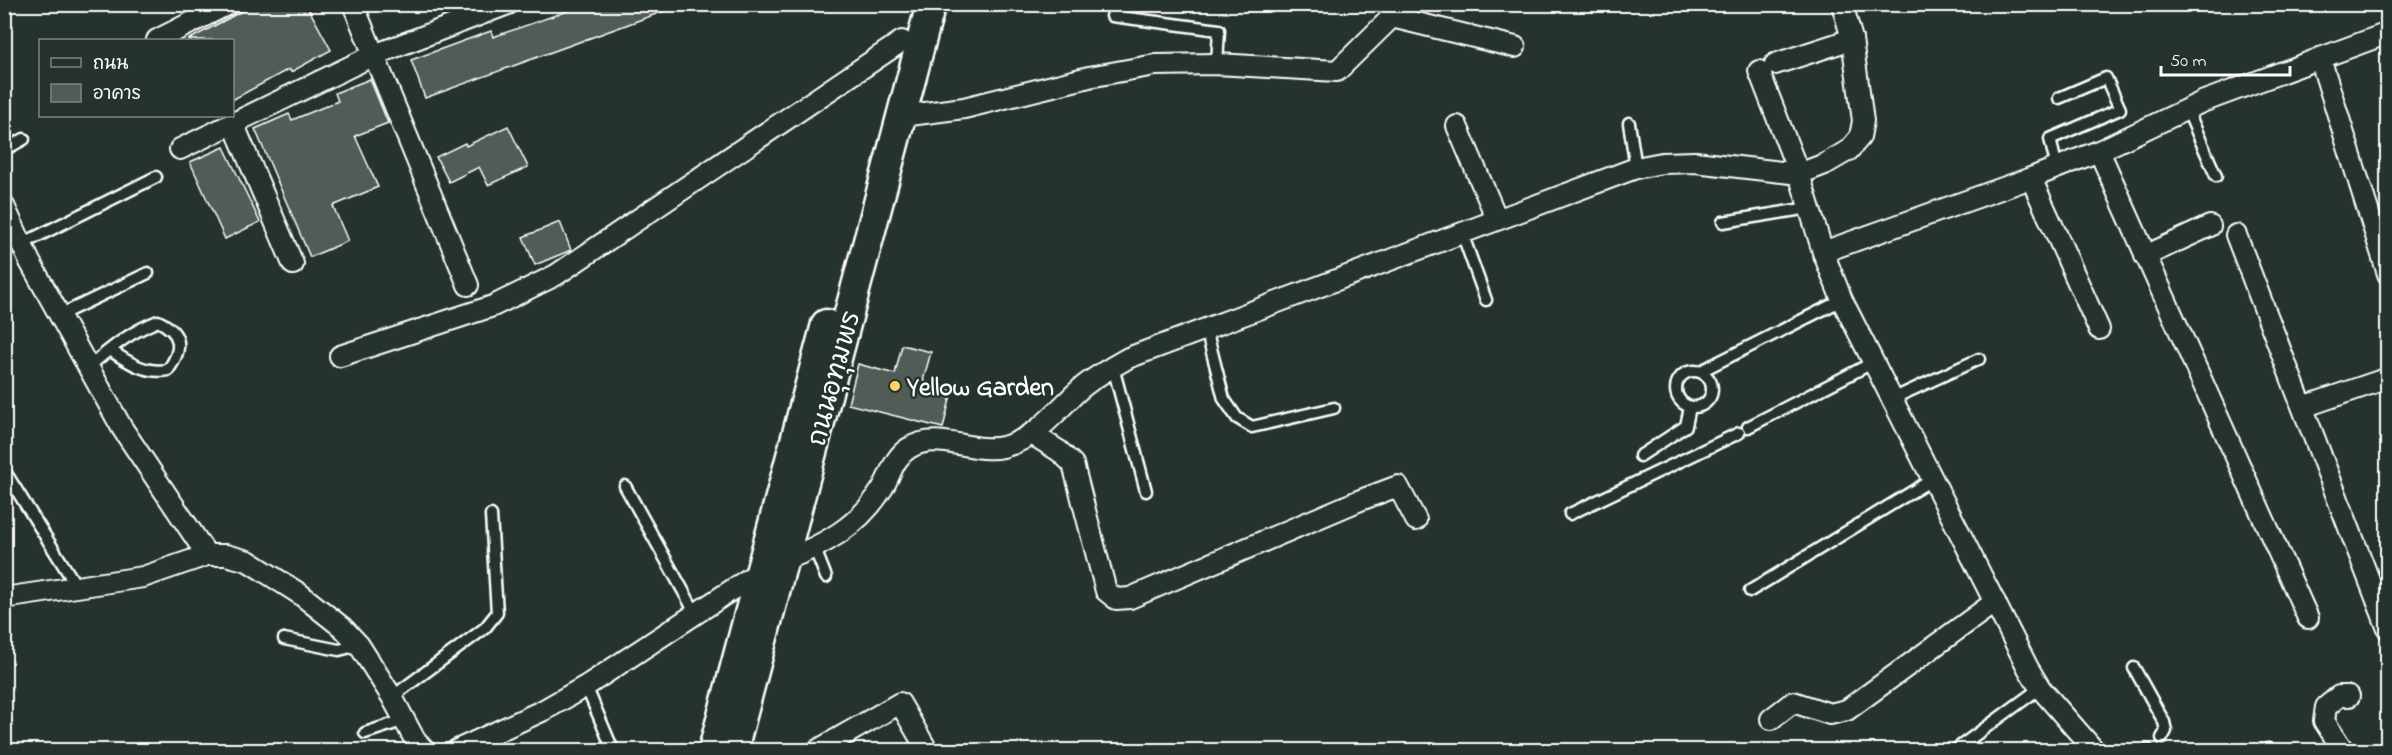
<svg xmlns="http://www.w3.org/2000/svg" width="2392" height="755" viewBox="0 0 2392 755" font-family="'Indie Flower','Playpen Sans Thai',sans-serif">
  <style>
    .building { fill: #515c57; stroke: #fff; stroke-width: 1.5 }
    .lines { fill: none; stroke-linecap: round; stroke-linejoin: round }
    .lane-casing { stroke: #fff; stroke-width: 15 }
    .street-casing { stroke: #fff; stroke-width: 24 }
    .secondary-casing { stroke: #fff; stroke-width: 33 }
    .lane { stroke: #26332d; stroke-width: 10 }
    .street { stroke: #26332d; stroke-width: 20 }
    .secondary { stroke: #26332d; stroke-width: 28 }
    .poi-dot { fill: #ffd166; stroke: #26332d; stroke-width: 2 }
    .labels { text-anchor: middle; stroke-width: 5; stroke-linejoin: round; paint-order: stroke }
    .street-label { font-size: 26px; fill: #fff; stroke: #26332d }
    .poi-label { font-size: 26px; font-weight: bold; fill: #fff; stroke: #26332d; text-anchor: start }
  </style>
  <rect width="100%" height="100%" fill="#26332d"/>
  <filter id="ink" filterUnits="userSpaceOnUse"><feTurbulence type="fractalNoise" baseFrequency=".0167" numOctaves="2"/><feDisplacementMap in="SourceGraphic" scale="12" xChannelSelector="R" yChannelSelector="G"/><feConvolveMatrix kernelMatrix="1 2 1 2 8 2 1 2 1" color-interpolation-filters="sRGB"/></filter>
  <g filter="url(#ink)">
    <!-- building -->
    <g class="building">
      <polygon points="255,4 306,4 331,50 291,72 289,69 232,100 232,40 188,40"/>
      <polygon points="587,4 677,4 678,6 425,98 411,60 491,31 493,37"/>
      <polygon points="370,79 388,123 355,136 378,187 333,206 348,241 310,257 255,129 289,114 292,120 338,101 335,93"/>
      <polygon points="508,126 528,167 488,185 479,167 449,182 436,157 465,143 466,146"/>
      <polygon points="224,147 260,222 225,239 190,162"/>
      <polygon points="560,222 571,250 535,265 523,237"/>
      <polygon points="902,345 931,352 923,381 952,391 943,428 848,404 858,364 895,374"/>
    </g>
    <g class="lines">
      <defs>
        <g id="lane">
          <polyline points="1112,16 1219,30 1217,64"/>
          <polyline points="2187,109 2216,176"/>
          <polyline points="1629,123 1636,168"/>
          <polyline points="4,150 24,139"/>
          <polyline points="2057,168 2050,139 2120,109 2106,78 2059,98"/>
          <polyline points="1723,222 1809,208"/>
          <polyline points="1462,233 1486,300"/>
          <polyline points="22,244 156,177"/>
          <polyline points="60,315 148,273"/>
          <polyline points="1206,329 1224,399 1237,418 1252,427 1334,408"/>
          <path d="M88,367c25,-20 40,-34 70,-46 25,12 25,28 10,49 -23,4 -40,-8 -58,-20"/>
          <polyline points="1113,367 1146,491"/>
          <circle cx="1694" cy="389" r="18"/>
          <polyline points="1701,371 1842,300"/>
          <polyline points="1892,399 1979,359"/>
          <polyline points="1748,427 1874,362"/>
          <polyline points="1640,456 1686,426 1690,407"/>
          <polyline points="4,470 77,587"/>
          <polyline points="625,486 696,614"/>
          <polyline points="1570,514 1739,433"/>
          <polyline points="815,549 826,577"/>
          <polyline points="1750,591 1933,479"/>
          <polyline points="284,639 339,650 359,645"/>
          <polyline points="2134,668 2164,722 2166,731 2162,738"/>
          <polyline points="586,686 613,750"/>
          <polyline points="392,697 485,628 497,613 491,515"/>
          <polyline points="365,733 405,720"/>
          <polyline points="2268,749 2269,750"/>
          <polyline points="1955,750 2040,688"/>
          <polyline points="2147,750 2148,750"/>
        </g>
        <g id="street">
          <polyline points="353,4 468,285"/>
          <polyline points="157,40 228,4"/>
          <polyline points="2320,58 2388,274"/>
          <polyline points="1775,64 1852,39"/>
          <polyline points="1759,71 1799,174 1823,252 1842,300 2028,668 2040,688 2094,750"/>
          <polyline points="902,116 964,108 1089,77 1155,65 1217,64 1337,71 1392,17 1515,47"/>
          <polyline points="233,123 293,264"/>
          <polyline points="1457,126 1497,219"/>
          <polyline points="180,149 374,55 508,4"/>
          <polyline points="2099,151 2308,618"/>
          <polyline points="2031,178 2099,329"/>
          <polyline points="4,206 30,262 122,428 207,555"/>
          <polyline points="2236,235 2388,629"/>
          <polyline points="1823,252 2031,178 2099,151 2202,102 2388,33"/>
          <polyline points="2145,256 2210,226"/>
          <polyline points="340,356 493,306 556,275 902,41"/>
          <polyline points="2303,407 2388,378"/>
          <polyline points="1032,434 1059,451 1073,464 1106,591 1116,599 1130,598 1358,501 1398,486 1416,520"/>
          <path d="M784,560c39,-14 75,-34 98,-71 9,-14 11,-31 27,-41 29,-18 63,6 94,-1 34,-9 51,-34 75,-56 15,-14 33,-23 50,-33l508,-190 26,-5 33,-1 104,12 26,-10 24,-14 11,-13 3,-16 -11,-82 -10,-35"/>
          <polyline points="4,598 143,577 207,555 226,555 248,561 300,594 343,628 359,645 392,697 415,740 424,750"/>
          <polyline points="1771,719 1793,702 1830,714 1847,710 1995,602"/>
          <polyline points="457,750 544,710 586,686 759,572"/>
          <polyline points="818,750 900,703 927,750"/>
          <polyline points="2343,750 2324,721 2326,707 2339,696 2349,696"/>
        </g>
        <g id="secondary">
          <polyline points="713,750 826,324"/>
          <polyline points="733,750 931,4"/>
        </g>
      </defs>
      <!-- lane casing -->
      <use href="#lane" class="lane-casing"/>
      <!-- street casing -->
      <use href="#street" class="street-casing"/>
      <!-- secondary casing -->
      <use href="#secondary" class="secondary-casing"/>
      <!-- lane -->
      <use href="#lane" class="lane"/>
      <!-- street -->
      <use href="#street" class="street"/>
      <!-- secondary -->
      <use href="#secondary" class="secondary"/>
    </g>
  </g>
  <!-- markers -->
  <circle class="poi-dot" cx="895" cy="386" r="6"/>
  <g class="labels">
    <!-- street labels -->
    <g class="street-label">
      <text transform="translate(833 378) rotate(-75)" y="9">ถนนอุทุมพร</text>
    </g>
    <!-- poi labels -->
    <g class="poi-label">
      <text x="907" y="395">Yellow Garden</text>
    </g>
  </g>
  <!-- margin -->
  <rect width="2392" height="755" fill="none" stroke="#26332d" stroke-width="24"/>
  <rect x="12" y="12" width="2368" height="731" fill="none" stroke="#fff" stroke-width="2" filter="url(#ink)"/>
  <!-- legend -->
  <rect x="39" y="39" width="195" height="78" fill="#26332d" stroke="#7d8581" stroke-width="1.5"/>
  <rect x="51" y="58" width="30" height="9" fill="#26332d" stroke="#7d8581" stroke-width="1.5"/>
  <text x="93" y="69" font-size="18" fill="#ffffff">ถนน</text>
  <rect x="51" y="84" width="30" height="18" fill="#515c57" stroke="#7d8581" stroke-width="1.5"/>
  <text x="93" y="99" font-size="18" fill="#ffffff">อาคาร</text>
  <!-- scale -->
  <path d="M2161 66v9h129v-9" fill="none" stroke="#ffffff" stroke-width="3"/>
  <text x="2170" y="66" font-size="18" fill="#ffffff" stroke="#26332d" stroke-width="4.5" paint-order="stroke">50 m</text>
</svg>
